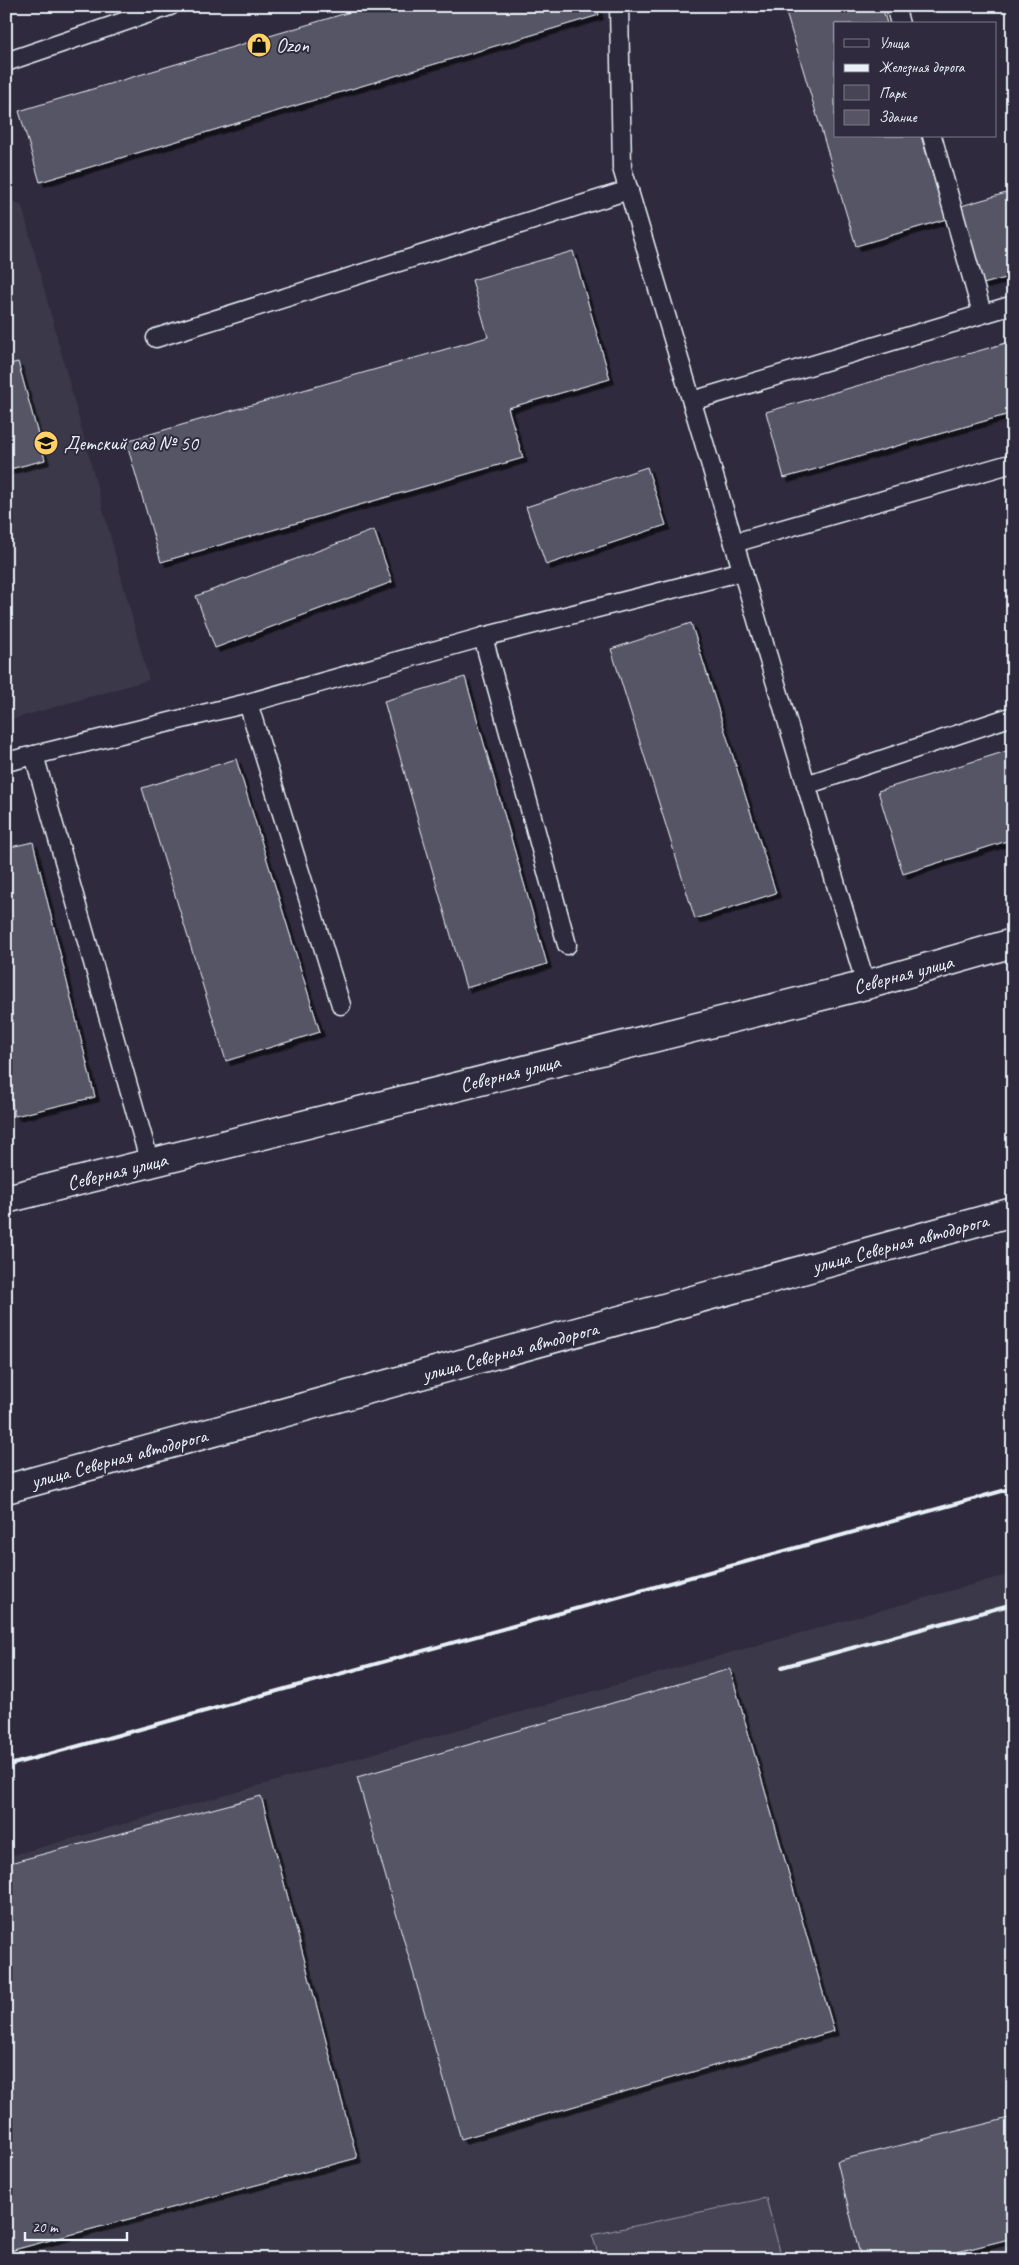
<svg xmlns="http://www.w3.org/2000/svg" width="1019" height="2265" viewBox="0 0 1019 2265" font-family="Caveat,sans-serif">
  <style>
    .built { fill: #3b3749 }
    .green { fill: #464455; stroke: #979aa6 }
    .building { fill: #575565; stroke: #e8f1f8; filter: url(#shadow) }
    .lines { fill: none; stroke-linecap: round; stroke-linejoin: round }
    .service-casing { stroke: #e8f1f8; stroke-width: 21 }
    .minor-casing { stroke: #e8f1f8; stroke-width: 31 }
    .secondary-casing { stroke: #e8f1f8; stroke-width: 31 }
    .service { stroke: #2f2a3d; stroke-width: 18 }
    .minor { stroke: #2f2a3d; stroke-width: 28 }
    .secondary { stroke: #2f2a3d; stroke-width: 28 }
    .rail { stroke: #e8f1f8; stroke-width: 4 }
    .labels { text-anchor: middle; stroke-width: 4; stroke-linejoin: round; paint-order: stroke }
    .poi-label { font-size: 20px; fill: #e8f1f8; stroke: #2f2a3d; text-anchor: start }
    .street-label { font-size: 20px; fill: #e8f1f8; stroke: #2f2a3d }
  </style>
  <defs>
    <filter id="shadow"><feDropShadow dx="4.5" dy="4.5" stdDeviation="0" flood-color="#0009"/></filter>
  </defs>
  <rect width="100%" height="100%" fill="#2f2a3d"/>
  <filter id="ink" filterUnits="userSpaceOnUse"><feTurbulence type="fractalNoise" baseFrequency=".02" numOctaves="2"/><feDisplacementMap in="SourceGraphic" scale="10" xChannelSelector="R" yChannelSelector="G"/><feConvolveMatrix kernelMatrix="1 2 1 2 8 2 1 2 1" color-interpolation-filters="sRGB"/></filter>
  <g filter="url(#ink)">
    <!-- built -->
    <g class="built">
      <polygon points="6,197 22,206 149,680 6,721"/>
      <polygon points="1013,1573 1013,2259 6,2259 6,1857"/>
    </g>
    <!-- green -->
    <polygon class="green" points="766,2198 782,2259 600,2259 592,2235"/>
    <!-- building -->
    <g class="building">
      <polygon points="370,6 596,6 599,15 40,182 19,111"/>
      <polygon points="784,6 882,6 887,24 835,24 835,136 921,136 946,219 856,246"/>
      <polygon points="1013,191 1013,276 983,284 961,206"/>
      <polygon points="573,251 610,379 508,408 523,458 161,562 126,441 488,337 472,280"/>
      <polygon points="1013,341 1013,413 784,478 766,412"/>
      <polygon points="18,362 45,460 6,470 6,365"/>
      <polygon points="647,467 666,525 546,565 526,507"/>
      <polygon points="374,530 392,582 215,648 196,596"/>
      <polygon points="691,623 776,893 695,919 611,649"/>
      <polygon points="465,677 547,964 466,988 384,701"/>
      <polygon points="1013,749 1013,839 903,874 878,791"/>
      <polygon points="236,759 320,1032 226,1061 142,788"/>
      <polygon points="33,842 95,1097 15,1116 6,1081 6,848"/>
      <polygon points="730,1669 834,2031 461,2139 357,1777"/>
      <polygon points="261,1796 357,2158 6,2252 6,1864"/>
      <polygon points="1013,2117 1013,2238 930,2259 861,2259 837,2161"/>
    </g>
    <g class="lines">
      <defs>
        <g id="service">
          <polyline points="619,6 622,168 866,985"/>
          <polyline points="895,6 900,24"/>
          <polyline points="6,62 170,6"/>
          <polyline points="932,136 982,313"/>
          <polyline points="156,338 629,190"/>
          <polyline points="692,401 1013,305"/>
          <polyline points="734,543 1013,463"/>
          <polyline points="483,637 567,945"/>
          <polyline points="248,703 341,1005"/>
          <polyline points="34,755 150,1163"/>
          <polyline points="6,762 248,703 483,637 743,571"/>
          <polyline points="806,785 1013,716"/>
        </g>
        <polyline id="minor" points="6,1199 866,985 1013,943"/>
        <polyline id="secondary" points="6,1489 1013,1212"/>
      </defs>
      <!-- service casing -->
      <use href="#service" class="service-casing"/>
      <!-- minor casing -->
      <use href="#minor" class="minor-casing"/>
      <!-- secondary casing -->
      <use href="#secondary" class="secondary-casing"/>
      <!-- service -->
      <use href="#service" class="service"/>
      <!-- minor -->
      <use href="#minor" class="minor"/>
      <!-- secondary -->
      <use href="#secondary" class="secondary"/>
      <!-- rail -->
      <g class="rail">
        <polyline points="782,1667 1013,1604"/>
        <polyline points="6,1766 1013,1488"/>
        <polyline points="993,2259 1013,2254"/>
      </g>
    </g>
  </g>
  <!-- icons -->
  <defs>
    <symbol id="shop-disc" viewBox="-11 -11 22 22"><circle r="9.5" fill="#ffd166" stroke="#2f2a3d"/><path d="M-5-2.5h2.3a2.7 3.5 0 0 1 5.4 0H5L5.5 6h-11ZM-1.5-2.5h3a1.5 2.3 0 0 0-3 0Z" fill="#111"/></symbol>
    <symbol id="school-disc" viewBox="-11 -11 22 22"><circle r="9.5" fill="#ffd166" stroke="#2f2a3d"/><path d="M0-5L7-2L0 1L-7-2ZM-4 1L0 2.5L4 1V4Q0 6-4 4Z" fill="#111"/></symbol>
  </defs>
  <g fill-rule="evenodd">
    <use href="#shop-disc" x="245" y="31" width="28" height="28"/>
    <use href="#school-disc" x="32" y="429" width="28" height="28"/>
  </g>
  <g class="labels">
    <!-- poi labels -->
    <g class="poi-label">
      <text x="276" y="52">Ozon</text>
      <text x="64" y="450">Детский сад № 50</text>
    </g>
    <!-- street labels -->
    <g class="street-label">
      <text transform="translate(903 974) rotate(-15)" y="7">Северная улица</text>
      <text transform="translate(510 1073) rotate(-14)" y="7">Северная улица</text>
      <text transform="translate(117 1171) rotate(-14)" y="7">Северная улица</text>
      <text transform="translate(900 1243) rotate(-15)" y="7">улица Северная автодорога</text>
      <text transform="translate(510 1351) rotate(-15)" y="7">улица Северная автодорога</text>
      <text transform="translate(119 1458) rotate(-15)" y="7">улица Северная автодорога</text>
    </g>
  </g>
  <!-- margin -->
  <rect width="1019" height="2265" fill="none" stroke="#2f2a3d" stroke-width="25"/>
  <rect x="12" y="12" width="994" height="2240" fill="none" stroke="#e8f1f8" stroke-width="2" filter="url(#ink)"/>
  <!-- legend -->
  <rect x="834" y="22" width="162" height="115" fill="#2f2a3d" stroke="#797a88"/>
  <rect x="844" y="39" width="25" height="8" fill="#2f2a3d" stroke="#797a88"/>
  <text x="879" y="48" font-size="15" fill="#e8f1f8">Улица</text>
  <rect x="844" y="64" width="25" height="8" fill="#e8f1f8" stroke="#797a88"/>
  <text x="879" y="72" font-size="15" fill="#e8f1f8">Железная дорога</text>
  <rect x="844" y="85" width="25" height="15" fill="#464455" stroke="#797a88"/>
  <text x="879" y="98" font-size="15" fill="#e8f1f8">Парк</text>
  <rect x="844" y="110" width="25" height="15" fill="#575565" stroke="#797a88"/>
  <text x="879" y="122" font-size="15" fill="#e8f1f8">Здание</text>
  <!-- scale -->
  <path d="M25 2232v8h102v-8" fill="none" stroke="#e8f1f8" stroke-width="2.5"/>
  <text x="32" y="2232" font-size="15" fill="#e8f1f8" stroke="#2f2a3d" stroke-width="4" paint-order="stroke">20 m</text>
</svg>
